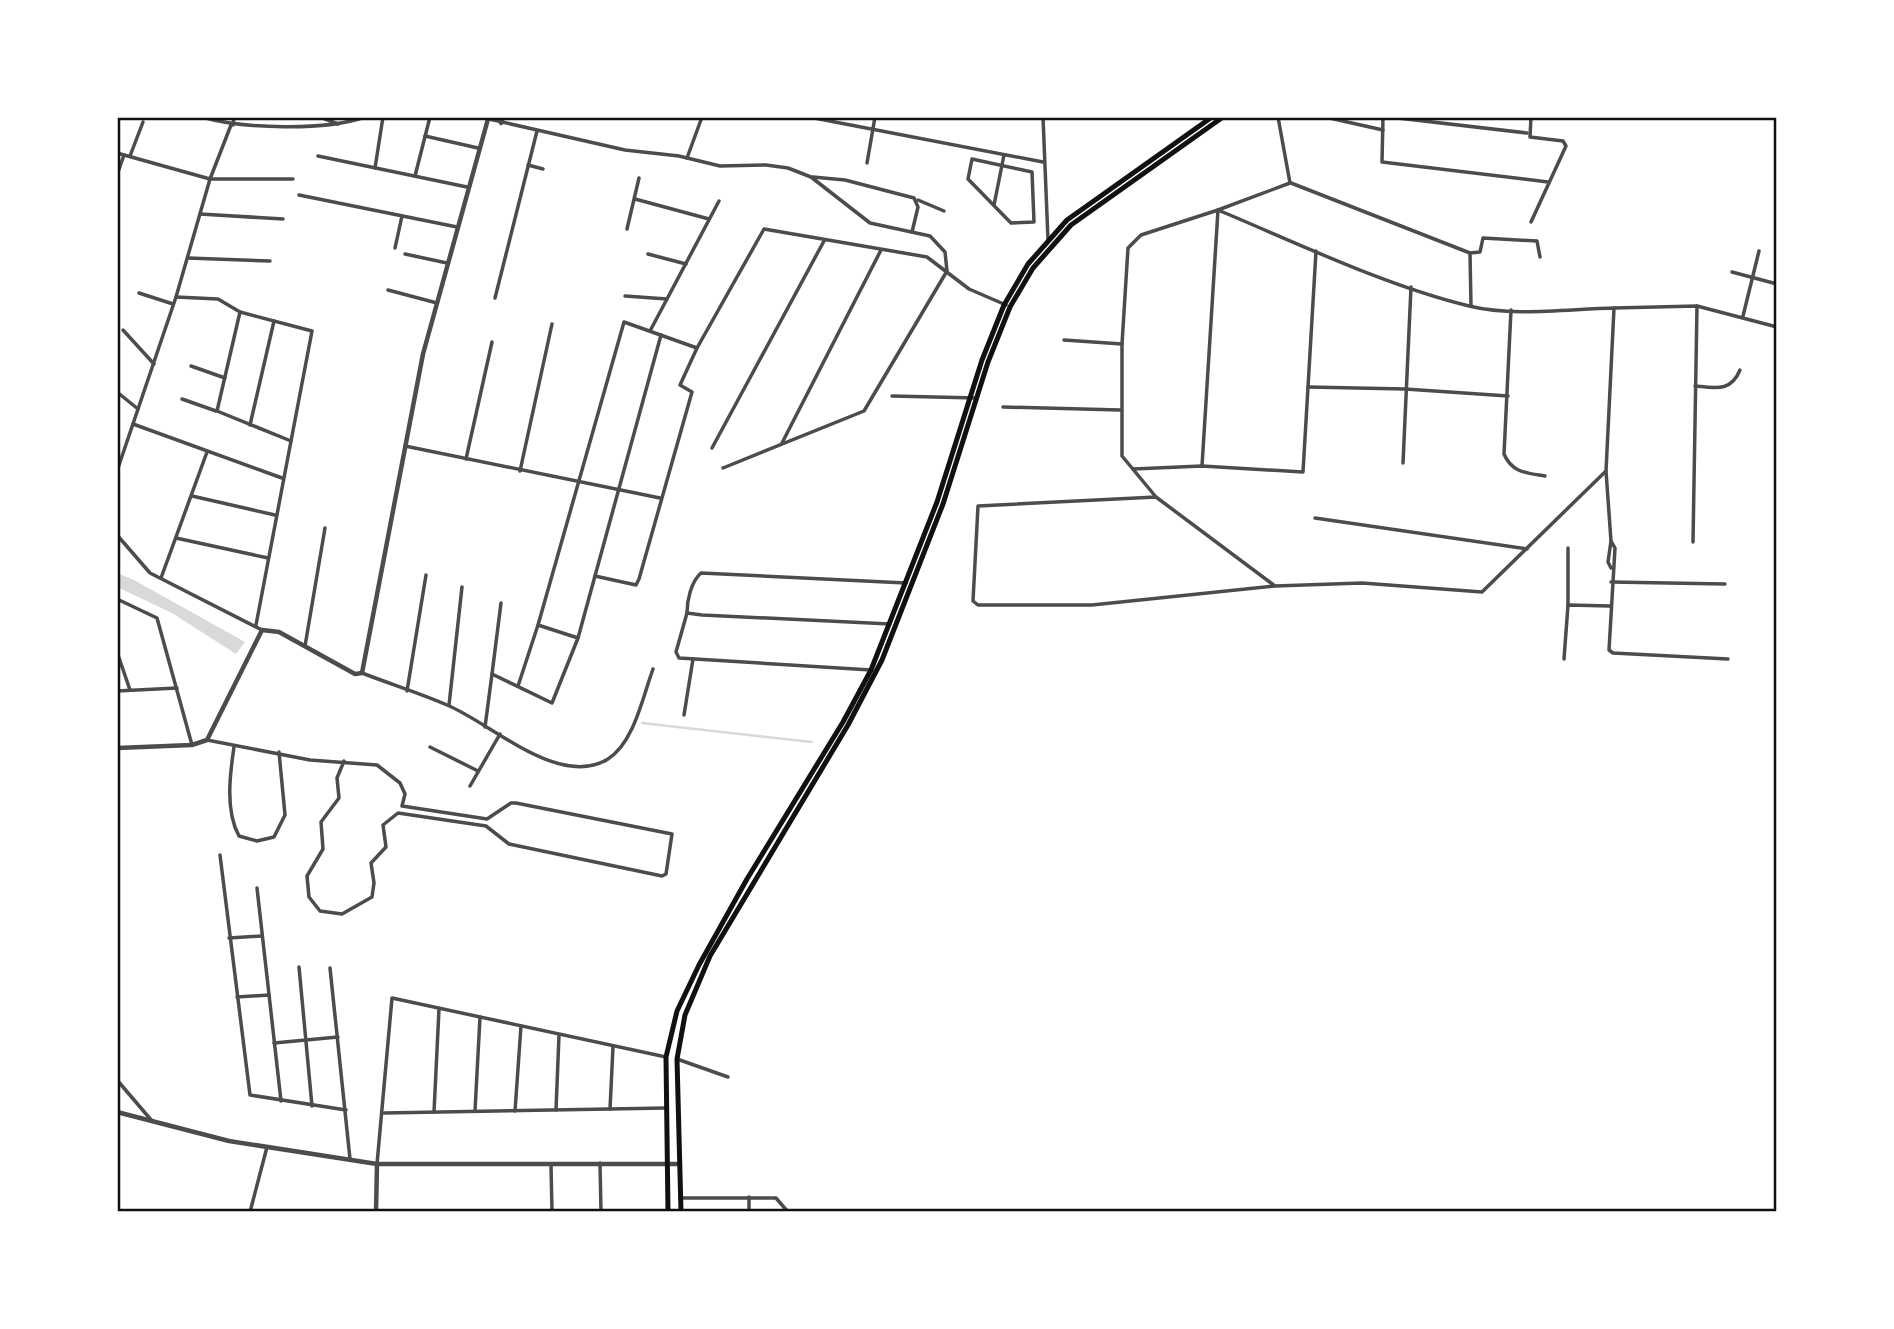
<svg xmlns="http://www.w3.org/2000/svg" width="1894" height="1329" viewBox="0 0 1894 1329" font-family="'PT Serif',serif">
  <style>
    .water { fill: #d9d9d9 }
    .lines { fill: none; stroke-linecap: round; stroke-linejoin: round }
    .stream { stroke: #d9d9d9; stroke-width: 2.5 }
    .minor { stroke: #4c4c4c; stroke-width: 3.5 }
    .tertiary { stroke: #4c4c4c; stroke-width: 4.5 }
    .secondary { stroke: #111; stroke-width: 5 }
    .neatline { fill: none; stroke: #111; stroke-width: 2.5 }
  </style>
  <rect width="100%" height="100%" fill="#fff"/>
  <!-- water -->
  <polygon class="water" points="117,573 134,580 245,642 236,654 172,613 117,587"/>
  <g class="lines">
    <!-- stream -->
    <polyline class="stream" points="642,723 812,742"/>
    <!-- minor -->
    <g class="minor">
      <path d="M202,117c41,12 123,14 163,0"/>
      <polyline points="320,117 338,124"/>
      <polyline points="480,117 625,150 679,156 720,166 766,165 788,168 811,177 870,223 930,236 945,252 947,271 864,411 723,468"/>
      <polyline points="809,117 1043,162"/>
      <polyline points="1043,117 1048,240"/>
      <polyline points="1325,117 1383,130"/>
      <polyline points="1383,117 1382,162 1548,182"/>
      <polyline points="1389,117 1527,133"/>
      <polyline points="1531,117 1530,137 1563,141 1566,146 1531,222"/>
      <polyline points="233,125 234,117"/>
      <polyline points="425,136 478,148"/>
      <polyline points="117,153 210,179 293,179"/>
      <polyline points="130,156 143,122"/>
      <polyline points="318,156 467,187"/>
      <polyline points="687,158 702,117"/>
      <polygon points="972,159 1032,172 1034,222 1011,223 968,179"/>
      <polyline points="867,163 875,117"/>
      <polyline points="528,165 543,169"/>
      <polyline points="375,168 383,117"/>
      <polyline points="117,175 124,155"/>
      <polyline points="415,176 430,117"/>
      <polyline points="813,177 845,180 914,198 918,207 912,232"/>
      <polyline points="1291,183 1470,253 1471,306"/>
      <polyline points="299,195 457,227"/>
      <polyline points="635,199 709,219"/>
      <polyline points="918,200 944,211"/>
      <polyline points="994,205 1004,155"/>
      <polyline points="200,214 283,219"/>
      <polyline points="627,229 639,178"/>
      <polyline points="395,248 402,216"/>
      <polyline points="1470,253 1480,252 1483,238 1537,241 1540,257"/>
      <polyline points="405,254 447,263"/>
      <polyline points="648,254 686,264"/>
      <polyline points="188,258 270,261"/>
      <polyline points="1732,272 1777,284"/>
      <polyline points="388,290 437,303"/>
      <polyline points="139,293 173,304"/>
      <polyline points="625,296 667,299"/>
      <polyline points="176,297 218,299 240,312 217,411 291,441 256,625"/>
      <polyline points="495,298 537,131"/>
      <polyline points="1614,308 1697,306 1777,327"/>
      <path d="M1511,310l-7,144c8,19 23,19 41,22"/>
      <polyline points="240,312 312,331 291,441"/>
      <polyline points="1743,316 1759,251"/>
      <polyline points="123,330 154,364"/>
      <polyline points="650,331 719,201"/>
      <polyline points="1064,340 1122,344"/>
      <polyline points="191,366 225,378"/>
      <path d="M1695,386c21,2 36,6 45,-16"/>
      <polyline points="1308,387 1405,389 1508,396"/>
      <polyline points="117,392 138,409"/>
      <polyline points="892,396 977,398"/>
      <polyline points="182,399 216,411"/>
      <polyline points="1003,407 1120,410"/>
      <polyline points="133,424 282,478"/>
      <polyline points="250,425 274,321"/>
      <polyline points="782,443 881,250"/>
      <polyline points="405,446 660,498"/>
      <polyline points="712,448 824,241"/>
      <polyline points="466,459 492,342"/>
      <polyline points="1403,463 1411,287"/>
      <polyline points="1202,466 1218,210 1290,183 1278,117"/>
      <polyline points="1133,469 1202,466 1303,472 1316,251"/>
      <polyline points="117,471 176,297 210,179 231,125"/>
      <polyline points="520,471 552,324"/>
      <polyline points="1606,471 1611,541 1615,548 1609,650 1613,653 1728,659"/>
      <polyline points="192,496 275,515"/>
      <path d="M1156,497l-178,9 -5,95 5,4h114l183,-19 87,-3 120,9 124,-121 8,-163c-46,1 -100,9 -145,-2 -83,-20 -172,-63 -251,-96l-77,25 -13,13 -6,96v112l34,41 119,89"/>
      <polyline points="1315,518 1527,549"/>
      <polyline points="117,535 150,573 262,630"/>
      <polyline points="176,538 268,558"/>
      <polyline points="1611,541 1608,562 1611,568"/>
      <polyline points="1693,542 1697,306"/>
      <polyline points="595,576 636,585 639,579 692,392 680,385 697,348"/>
      <polyline points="161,578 207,452"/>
      <polyline points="1611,582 1725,584"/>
      <polyline points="117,599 157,618 192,745"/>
      <polyline points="1568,605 1568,548"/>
      <polyline points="687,613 676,652 679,658 871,670"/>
      <path d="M890,624l-188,-9 -15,-2c0,-13 4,-31 14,-40l205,10"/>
      <polyline points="538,625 578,638"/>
      <polyline points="305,646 325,528"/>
      <polyline points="117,652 130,690"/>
      <polyline points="1564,659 1568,605 1610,606"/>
      <path d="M362,673c28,11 58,20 85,32 44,18 112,84 161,54 26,-16 35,-63 45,-90"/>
      <polyline points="492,674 501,603"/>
      <polyline points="518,686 538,625 624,322 697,348 764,229 927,257 969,289 1006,305"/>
      <polyline points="117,691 177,688"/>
      <polyline points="407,691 426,575"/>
      <polyline points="449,705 462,587"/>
      <polyline points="684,715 693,659"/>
      <polyline points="485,727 492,674 552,703 578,638 661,335"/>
      <polyline points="207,740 310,760 377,765 400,783 405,794 402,806 487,819 511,803 516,803 672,834 666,874 662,876 509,844 486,826 398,813 383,825 386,847 371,863 374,883 372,897 342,914 320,911 309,897 307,876 323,849 321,822 339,798 337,778 344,761"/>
      <path d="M234,747c-4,27 -9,64 5,89l18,5 17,-4 11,-22 -6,-63"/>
      <polyline points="430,747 478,771"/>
      <polyline points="470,786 500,734"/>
      <polyline points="220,855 250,1095 346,1110"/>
      <polyline points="257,888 281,1101"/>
      <polyline points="229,938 262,936"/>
      <polyline points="299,967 312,1106"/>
      <polyline points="330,968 350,1159"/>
      <polyline points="237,997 269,995"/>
      <polyline points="274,1043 338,1037"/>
      <polyline points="677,1059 728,1077"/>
      <polyline points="117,1080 152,1121"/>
      <polyline points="610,1109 613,1047"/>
      <polyline points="556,1110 559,1035"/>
      <polyline points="475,1111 480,1017"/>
      <polyline points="515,1111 521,1026"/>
      <polyline points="434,1112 439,1009"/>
      <polyline points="384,1113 666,1108"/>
      <polyline points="600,1163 601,1212"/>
      <polyline points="377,1164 392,998 666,1057"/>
      <polyline points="551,1165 552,1212"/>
      <polyline points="749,1197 749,1212"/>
      <polyline points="680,1198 776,1198 788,1212"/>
      <polyline points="250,1212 267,1147"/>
    </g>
    <!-- tertiary -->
    <g class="tertiary">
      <polyline points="501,123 503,117"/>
      <polyline points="117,748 192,745 207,740 262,630 279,632 355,674 362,673 423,354 488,119"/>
      <polyline points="117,1112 229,1141 377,1164 680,1164"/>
      <polyline points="376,1212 377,1164"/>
    </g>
    <!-- secondary -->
    <g class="secondary">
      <polyline points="668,1212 666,1057 677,1011 699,965 747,879 843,722 871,670 937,502 982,360 1004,305 1028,264 1067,220 1212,117"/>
      <polyline points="681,1212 677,1059 685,1015 710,956 848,725 882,660 943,504 988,362 1010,307 1033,268 1071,225 1223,117"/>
    </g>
  </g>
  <!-- border -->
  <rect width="1894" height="1329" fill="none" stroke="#ffffff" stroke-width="238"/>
  <rect x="119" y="119" width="1656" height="1091" class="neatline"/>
</svg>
